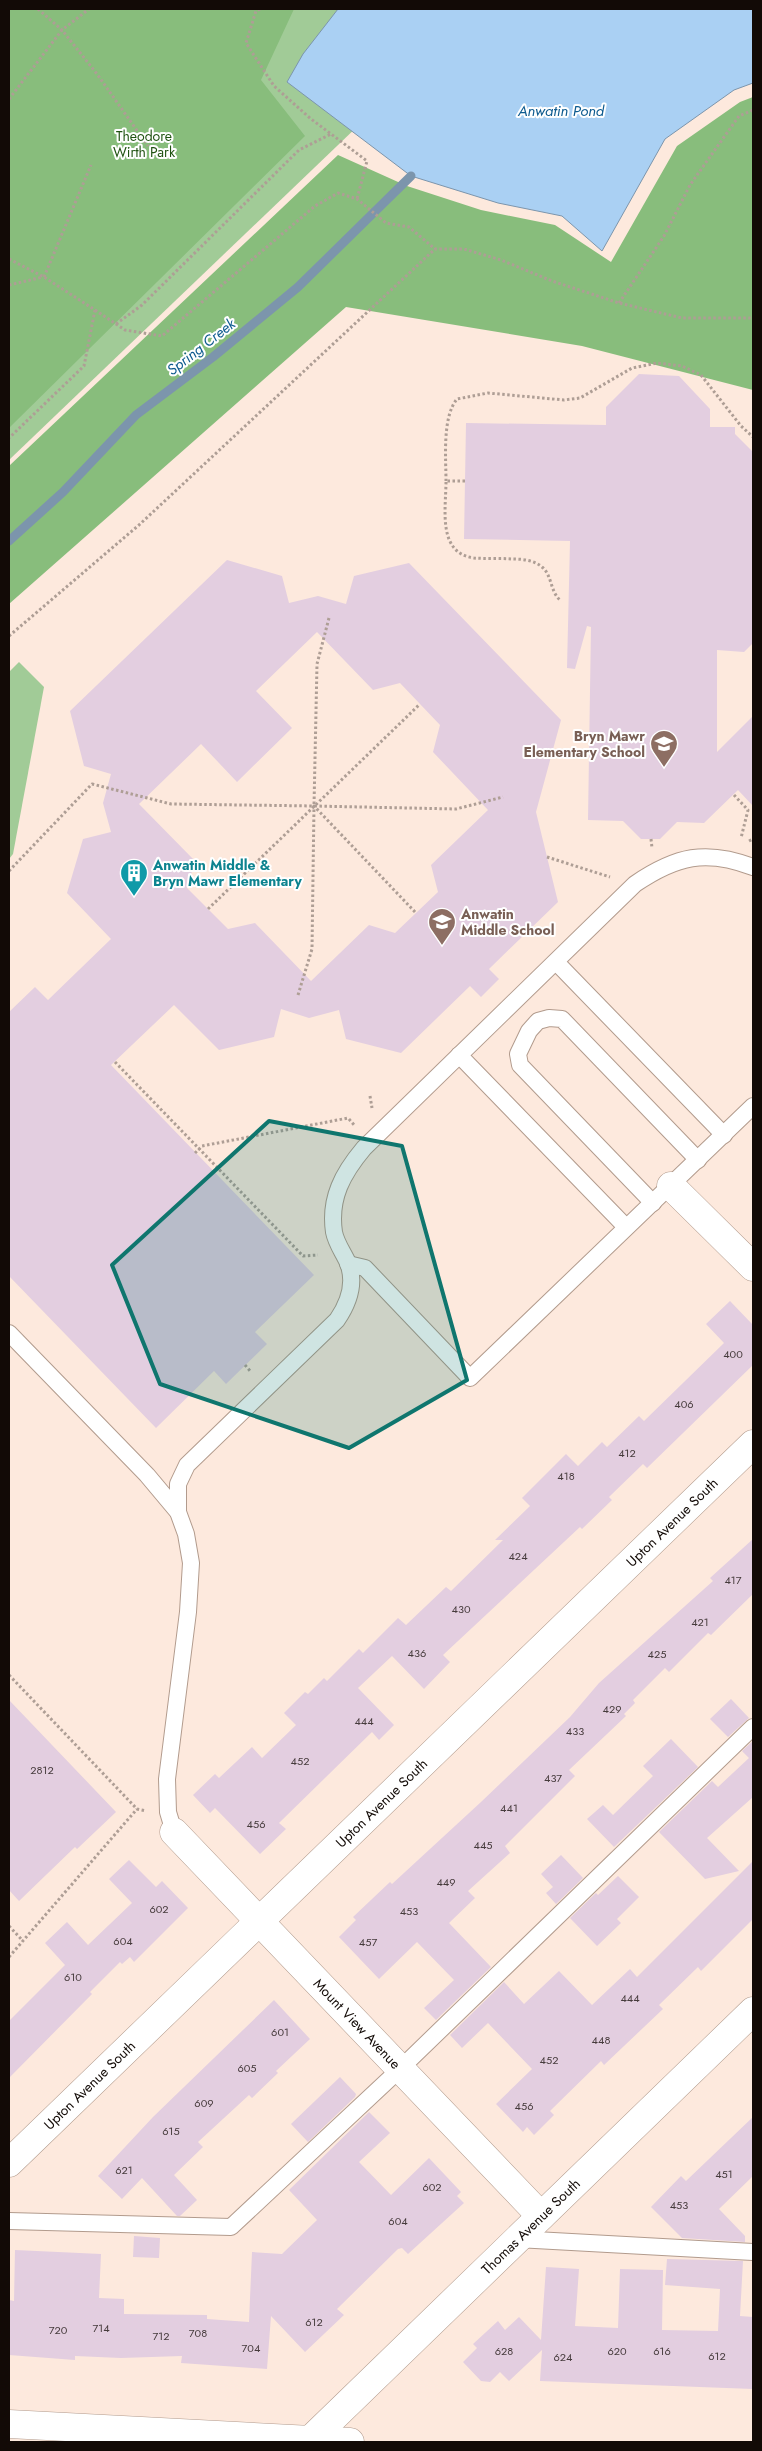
<svg xmlns="http://www.w3.org/2000/svg" width="762" height="2451" viewBox="0 0 762 2451" font-family="Jost,sans-serif">
  <style>
    .green { fill: #a1cb97 }
    .forest { fill: #88bd7c }
    .water { fill: #aad0f3; stroke: #7c95ac }
    .lines { fill: none; stroke-linecap: round; stroke-linejoin: round }
    .stream { stroke: #7c95ac; stroke-width: 9 }
    .building { fill: #e3cee0; fill-rule: evenodd }
    .lane-casing { stroke: #b29b8d; stroke-width: 18 }
    .street-casing { stroke: #b29b8d; stroke-width: 29 }
    .secondary-casing { stroke: #b29b8d; stroke-width: 29 }
    .path { stroke: #ae9e95; stroke-width: 3; stroke-dasharray: 2.5 2.5; stroke-linecap: butt }
    .lane { stroke: #fff; stroke-width: 16 }
    .street { stroke: #fff; stroke-width: 28 }
    .secondary { stroke: #fff; stroke-width: 28 }
    .marked { fill: #0f766e; fill-opacity: 0.2; stroke: #0f766e; stroke-width: 4; stroke-linejoin: round }
    .labels { text-anchor: middle; stroke-width: 4; stroke-linejoin: round; paint-order: stroke }
    .number-label { font-size: 11px; fill: #463b3c }
    .park-label { font-size: 14px; fill: #205312; stroke: #fff }
    .education-label { font-size: 14px; font-weight: bold; fill: #785e54; stroke: #fff; text-anchor: end }
    .culture-label { font-size: 14px; font-weight: bold; fill: #0d838f; stroke: #fff; text-anchor: start }
    .street-label { font-size: 14px; fill: #120a06; stroke: #fff }
    .water-label { font-size: 15px; font-style: italic; fill: #0e5b8f; stroke: #fff }
  </style>
  <rect width="100%" height="100%" fill="#fde9dd"/>
  <!-- green -->
  <g class="green">
    <polygon points="9,9 480,9 9,460"/>
    <polygon points="19,662 44,687 13,854 9,859 9,672"/>
  </g>
  <!-- forest -->
  <g class="forest">
    <polygon points="9,9 294,9 261,80 305,136 9,428"/>
    <polygon points="753,97 753,390 582,346 346,307 9,604 9,466 338,155 407,186 481,210 555,225 611,262 677,146 740,102"/>
  </g>
  <!-- water -->
  <polygon class="water" points="338,9 753,9 753,83 734,90 665,139 602,251 562,216 498,203 411,176 287,82 303,54"/>
  <g class="lines">
    <!-- stream -->
    <polyline class="stream" points="9,541 63,492 136,415 213,357 298,287 411,176"/>
  </g>
  <!-- building -->
  <g class="building">
    <polygon points="639,374 679,376 710,409 710,427 735,427 735,434 753,452 753,643 744,652 717,650 717,752 753,716 753,806 738,790 704,823 677,822 660,839 641,839 623,821 588,820 591,627 587,626 575,669 567,668 570,541 464,539 466,423 606,425 606,407"/>
    <path d="M227,560l55,16 7,27 29,-7 28,8 8,-28 55,-13 152,157 -25,92 22,90 -69,67 10,10 -18,18 -11,-11 -69,67 -55,-14 -7,-29 -30,8 -28,-9 -7,28 -55,13 -45,-45 -63,60 203,210 -59,57 12,12 -41,40 -12,-13 -58,57 -147,-152v-264l26,-25 13,13 63,-61 -44,-46 16,-54 28,-7 -8,-29 8,-29 -27,-8 -14,-55zM317,632l56,58 27,-7 40,42 -7,27 55,58 -57,55 7,27 -43,41 -26,-8 -58,56 -56,-58 -27,6 -41,-41 8,-27 -56,-57 62,-60 36,38 55,-54 -36,-37z"/>
    <polygon points="730,1301 753,1325 753,1365 647,1468 643,1464 609,1497 612,1500 582,1529 580,1527 443,1655 450,1662 424,1689 392,1656 358,1688 394,1725 379,1740 372,1732 279,1823 286,1829 260,1854 215,1808 210,1813 193,1795 215,1774 219,1778 252,1747 262,1758 296,1725 284,1713 305,1692 308,1694 324,1678 327,1681 359,1649 363,1653 398,1618 406,1625 446,1587 451,1591 503,1540 495,1540 530,1506 522,1498 566,1454 578,1466 602,1442 607,1447 639,1416 644,1421 724,1343 706,1324"/>
    <polygon points="753,1539 753,1594 711,1635 708,1633 669,1672 665,1668 633,1700 635,1703 624,1714 626,1716 569,1770 575,1776 505,1846 510,1853 468,1891 475,1898 449,1923 491,1967 436,2020 424,2008 454,1980 417,1942 379,1979 339,1937 356,1920 353,1917 390,1882 392,1884 481,1802 570,1717 599,1683 713,1581 710,1578"/>
    <polygon points="731,1699 749,1718 728,1737 710,1719"/>
    <polygon points="9,1700 116,1812 77,1849 75,1847 19,1901 9,1890"/>
    <polygon points="671,1739 698,1767 614,1847 587,1819 603,1805 613,1815 653,1776 643,1766"/>
    <polygon points="753,1741 753,1797 707,1838 739,1871 705,1879 659,1832 712,1781 718,1787 749,1758 742,1751"/>
    <polygon points="561,1855 583,1878 556,1904 546,1893 553,1887 541,1874"/>
    <polygon points="129,1860 156,1887 162,1881 188,1908 134,1962 130,1957 122,1964 120,1962 90,1992 92,1994 9,2078 9,2021 65,1965 45,1943 67,1922 88,1945 132,1903 109,1879"/>
    <polygon points="753,1861 753,1919 701,1971 698,1967 659,2005 663,2009 604,2065 601,2061 550,2111 554,2115 534,2135 527,2127 523,2132 496,2104 532,2069 488,2023 462,2048 450,2035 504,1982 524,2004 559,1971 592,2005 630,1969 637,1977"/>
    <polygon points="618,1876 639,1897 617,1919 621,1923 597,1946 570,1918 596,1893 598,1895"/>
    <polygon points="274,2000 310,2039 276,2071 278,2073 252,2098 249,2095 198,2142 203,2147 174,2175 197,2200 180,2216 177,2216 142,2178 122,2199 98,2176 153,2117"/>
    <polygon points="340,2077 356,2094 355,2097 308,2142 291,2124"/>
    <polygon points="369,2112 390,2133 359,2162 391,2195 429,2158 461,2192 457,2196 464,2203 408,2254 402,2248 398,2249 337,2309 344,2315 305,2352 271,2316 267,2369 181,2363 182,2356 121,2358 75,2356 75,2360 9,2355 9,2300 14,2301 15,2250 101,2254 99,2298 124,2299 124,2314 207,2315 207,2319 249,2322 252,2252 282,2254 317,2220 289,2190"/>
    <polygon points="753,2117 753,2176 719,2209 745,2236 745,2242 682,2238 651,2207 681,2176 686,2181"/>
    <polygon points="134,2236 160,2238 159,2258 133,2257"/>
    <polygon points="667,2259 743,2261 740,2316 753,2317 753,2389 540,2381 542,2350 509,2381 500,2372 490,2382 481,2381 463,2362 477,2348 473,2344 498,2321 505,2330 519,2317 541,2340 546,2267 579,2269 575,2326 618,2328 620,2269 663,2270 662,2330 718,2331 720,2289 665,2285"/>
  </g>
  <g class="lines">
    <defs>
      <g id="lane">
        <polyline points="556,962 724,1135"/>
        <polyline points="459,1055 626,1227"/>
        <polyline points="653,1203 520,1065 518,1054 529,1031 538,1021 549,1018 562,1019 698,1160"/>
        <polyline points="348,1264 365,1268 470,1378 753,1106"/>
        <polyline points="9,1333 147,1475 178,1512 186,1534 191,1563 188,1612 167,1779 168,1812 174,1832"/>
        <path d="M178,1512v-28l9,-19 150,-145c11,-16 19,-36 11,-57 -5,-11 -12,-20 -14,-31 -5,-34 9,-59 30,-84l271,-264c41,-28 71,-35 118,-17"/>
        <polyline points="9,2221 231,2227 400,2069 753,1727"/>
        <polyline points="517,2239 753,2252"/>
      </g>
      <g id="street">
        <polyline points="671,1186 753,1267"/>
        <path id="s1" d="M174,1832l367,384"/>
        <path id="s2" d="M9,2163l744,-719"/>
        <path id="s3" d="M308,2442l445,-431"/>
      </g>
      <polyline id="secondary" points="9,2424 350,2442"/>
    </defs>
    <!-- lane casing -->
    <use href="#lane" class="lane-casing"/>
    <!-- street casing -->
    <use href="#street" class="street-casing"/>
    <!-- secondary casing -->
    <use href="#secondary" class="secondary-casing"/>
    <!-- path -->
    <g class="path">
      <polyline points="38,9 62,30 97,74 148,146"/>
      <polyline points="260,9 256,11 246,43 274,86 311,119 367,161 357,199"/>
      <polyline points="9,99 62,30 89,9"/>
      <polyline points="9,259 44,277 95,310 84,366 9,438"/>
      <polyline points="44,277 91,165"/>
      <polyline points="9,285 43,277"/>
      <polyline points="619,303 664,236 690,185 739,116 753,110"/>
      <polyline points="95,310 125,330 162,336 315,206 338,193 357,199 386,223 409,227 435,249"/>
      <polyline points="116,324 142,305 299,150 331,134"/>
      <path d="M446,481c0,-22 -4,-64 11,-82l31,-6 76,7 16,-2 52,-30 25,-5 25,3 19,9 40,51 12,11"/>
      <path d="M465,481h-19c0,28 -9,72 28,77 12,1 26,0 38,1 10,0 22,1 30,8 10,8 8,24 18,33"/>
      <polyline points="329,618 317,664 314,806 456,809 503,797"/>
      <polyline points="9,636 139,525 435,249 464,249 501,260 552,281 619,303 682,318 753,318"/>
      <polyline points="734,795 748,810 741,838"/>
      <polyline points="651,839 652,848"/>
      <polyline points="749,841 753,839"/>
      <polyline points="547,857 610,877"/>
      <polyline points="9,871 92,784 171,804 314,806"/>
      <polyline points="208,909 420,704"/>
      <polyline points="298,995 312,949 314,806 416,913"/>
      <polyline points="115,1062 303,1256 318,1255"/>
      <polyline points="370,1096 372,1108"/>
      <polyline points="195,1153 202,1146 348,1118 355,1126"/>
      <polyline points="245,1365 251,1372"/>
      <polyline points="9,1675 137,1809 146,1811"/>
      <polyline points="9,1926 23,1941"/>
      <polyline points="9,1957 137,1809"/>
    </g>
    <!-- lane -->
    <use href="#lane" class="lane"/>
    <!-- street -->
    <use href="#street" class="street"/>
    <!-- secondary -->
    <use href="#secondary" class="secondary"/>
  </g>
  <!-- marked area -->
  <path class="marked" d="M269,1121l133,25 65,234 -118,68 -189,-64 -48,-119z"/>
  <!-- icons -->
  <defs>
    <symbol id="school-pin" viewBox="-11 -11 22 30"><path d="M0 17L-7.5 6A9.5 9.5 0 1 1 7.5 6Z" fill="#8d6e63" stroke="#fff"/><path d="M0-5L7-2L0 1L-7-2ZM-4 1L0 2.5L4 1V4Q0 6-4 4Z" fill="#fff"/></symbol>
    <symbol id="building-pin" viewBox="-11 -11 22 30"><path d="M0 17L-7.5 6A9.5 9.5 0 1 1 7.5 6Z" fill="#0f9aa8" stroke="#fff"/><path d="M-4-6H4V6H1V3H-1V6H-4ZM-2.5-4.3h1.7v1.8h-1.7ZM.8-4.3h1.7v1.8H.8ZM-2.5-1h1.7V.8h-1.7ZM.8-1h1.7V.8H.8Z" fill="#fff"/></symbol>
  </defs>
  <g fill-rule="evenodd">
    <use href="#school-pin" x="648" y="728" width="32" height="43"/>
    <use href="#building-pin" x="118" y="857" width="32" height="43"/>
    <use href="#school-pin" x="426" y="906" width="32" height="43"/>
  </g>
  <g class="labels">
    <!-- number labels -->
    <g class="number-label">
      <text x="733" y="1358">400</text>
      <text x="684" y="1408">406</text>
      <text x="627" y="1457">412</text>
      <text x="566" y="1480">418</text>
      <text x="518" y="1560">424</text>
      <text x="733" y="1584">417</text>
      <text x="461" y="1613">430</text>
      <text x="700" y="1626">421</text>
      <text x="417" y="1657">436</text>
      <text x="657" y="1658">425</text>
      <text x="612" y="1713">429</text>
      <text x="364" y="1725">444</text>
      <text x="575" y="1735">433</text>
      <text x="300" y="1765">452</text>
      <text x="42" y="1774">2812</text>
      <text x="553" y="1782">437</text>
      <text x="509" y="1812">441</text>
      <text x="256" y="1828">456</text>
      <text x="483" y="1849">445</text>
      <text x="446" y="1886">449</text>
      <text x="159" y="1913">602</text>
      <text x="409" y="1915">453</text>
      <text x="123" y="1945">604</text>
      <text x="368" y="1946">457</text>
      <text x="73" y="1981">610</text>
      <text x="630" y="2002">444</text>
      <text x="280" y="2036">601</text>
      <text x="601" y="2044">448</text>
      <text x="549" y="2064">452</text>
      <text x="247" y="2072">605</text>
      <text x="204" y="2107">609</text>
      <text x="524" y="2110">456</text>
      <text x="171" y="2135">615</text>
      <text x="124" y="2174">621</text>
      <text x="724" y="2178">451</text>
      <text x="432" y="2191">602</text>
      <text x="679" y="2209">453</text>
      <text x="398" y="2225">604</text>
      <text x="314" y="2326">612</text>
      <text x="101" y="2332">714</text>
      <text x="58" y="2334">720</text>
      <text x="198" y="2337">708</text>
      <text x="161" y="2340">712</text>
      <text x="251" y="2352">704</text>
      <text x="504" y="2355">628</text>
      <text x="617" y="2355">620</text>
      <text x="662" y="2355">616</text>
      <text x="717" y="2360">612</text>
      <text x="563" y="2361">624</text>
    </g>
    <!-- park labels -->
    <g class="park-label">
      <text x="144" y="141">Theodore<tspan x="144" dy="16">Wirth Park</tspan></text>
    </g>
    <!-- education labels -->
    <g class="education-label">
      <text x="645" y="741">Bryn Mawr<tspan x="645" dy="16">Elementary School</tspan></text>
      <text x="461" y="919" text-anchor="start">Anwatin<tspan x="461" dy="16">Middle School</tspan></text>
    </g>
    <!-- culture labels -->
    <g class="culture-label">
      <text x="153" y="870">Anwatin Middle &amp;<tspan x="153" dy="16">Bryn Mawr Elementary</tspan></text>
    </g>
    <!-- street labels -->
    <g class="street-label">
      <text dy="5" stroke="none"><textPath href="#s2" startOffset="922">Upton Avenue South</textPath></text>
      <text dy="5" stroke="none"><textPath href="#s2" startOffset="518">Upton Avenue South</textPath></text>
      <text dy="5" stroke="none"><textPath href="#s1" startOffset="265">Mount View Avenue</textPath></text>
      <text dy="5" stroke="none"><textPath href="#s2" startOffset="112">Upton Avenue South</textPath></text>
      <text dy="5" stroke="none"><textPath href="#s3" startOffset="310">Thomas Avenue South</textPath></text>
    </g>
    <!-- water labels -->
    <g class="water-label">
      <text x="561" y="116">Anwatin Pond</text>
      <text transform="translate(201 347) rotate(-38)" y="5">Spring Creek</text>
    </g>
  </g>
  <!-- border -->
  <rect width="762" height="2451" fill="none" stroke="#120a06" stroke-width="20"/>
</svg>
